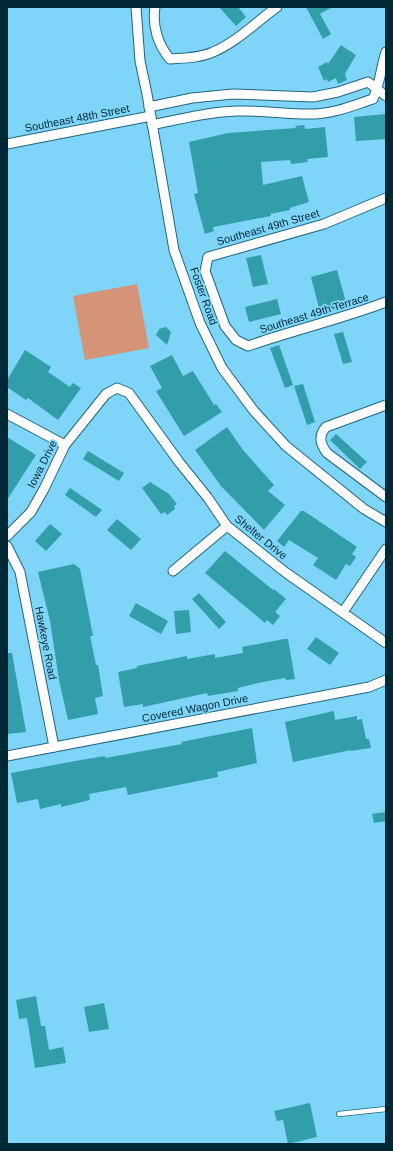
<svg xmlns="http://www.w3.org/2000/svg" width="393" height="1151" viewBox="0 0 393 1151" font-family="Arial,sans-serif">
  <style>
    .green { fill: #d59477 }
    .building { fill: #329eaa }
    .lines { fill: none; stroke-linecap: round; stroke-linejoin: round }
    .lane-casing { stroke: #22667f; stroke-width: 6 }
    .street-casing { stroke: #22667f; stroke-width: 11 }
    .lane { stroke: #fff; stroke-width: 4.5 }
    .street { stroke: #fff; stroke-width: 9 }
    .labels { text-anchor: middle; stroke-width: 3.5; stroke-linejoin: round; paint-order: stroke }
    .street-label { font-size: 11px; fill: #012835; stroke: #7ed5f7 }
  </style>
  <rect width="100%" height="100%" fill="#7ed5f7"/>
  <!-- green -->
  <polygon class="green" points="137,284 149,348 85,360 73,296"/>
  <!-- building -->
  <g class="building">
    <polygon points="219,7 238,7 246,17 236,26"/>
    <polygon points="306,7 332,7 320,14 331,34 323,39"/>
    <polygon points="341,45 356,55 345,74 347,80 338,84 336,78 328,82 327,79 324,81 318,67 327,62 328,64"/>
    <polygon points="386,114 386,139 356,141 354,117"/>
    <polygon points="304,125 305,129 325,127 328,157 307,159 308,162 291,164 290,160 261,162 263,185 302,176 309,202 290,208 290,210 270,214 271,216 213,227 214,231 205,234 194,194 198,193 189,142 228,133 296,128 295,126"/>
    <polygon points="261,255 268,284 253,287 246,258"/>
    <polygon points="337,270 347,306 320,312 311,277"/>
    <polygon points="277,299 281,314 249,322 245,307"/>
    <polygon points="166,327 171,332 167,345 156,335 159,329"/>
    <polygon points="343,332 352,362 343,364 334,334"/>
    <polygon points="279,345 293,385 285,388 270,348"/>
    <polygon points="25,350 51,367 48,372 70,387 73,383 81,388 58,420 28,398 26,400 7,387 7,380"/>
    <polygon points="172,355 183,376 193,371 214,405 216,404 222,412 184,436 156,391 162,388 150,366"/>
    <polygon points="303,384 315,422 307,425 294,386"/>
    <polygon points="227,427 243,450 274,485 268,491 285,505 264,530 221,486 195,450"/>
    <polygon points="336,434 367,462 360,469 330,440"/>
    <polygon points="7,437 36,455 7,500"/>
    <polygon points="88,451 124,473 119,481 83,459"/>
    <polygon points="150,482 169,494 177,504 174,506 175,509 167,515 165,512 161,514 142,488"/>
    <polygon points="70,488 102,510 96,517 65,495"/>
    <polygon points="301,511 304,511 357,547 352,554 356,557 350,566 346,564 336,580 313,565 318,558 289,540 284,547 277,541"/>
    <polygon points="117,519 141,539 131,550 107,530"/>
    <polygon points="50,524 62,534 46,551 35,541"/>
    <polygon points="225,551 273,590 274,589 286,599 275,612 280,616 273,625 267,620 265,623 205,573"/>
    <polygon points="74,564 80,569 93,636 90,636 96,665 98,665 103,696 95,698 98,714 68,720 59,680 50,621 38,572"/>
    <polygon points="199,593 226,622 219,629 192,599"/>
    <polygon points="136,603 168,621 161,634 129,616"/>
    <polygon points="189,610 191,632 176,634 174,611"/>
    <polygon points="316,637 339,653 330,665 307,649"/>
    <polygon points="284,639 288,639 295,679 286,680 285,678 258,683 238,688 238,691 208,696 207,693 143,707 143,704 124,707 118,672 137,668 137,666 187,656 187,659 215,654 215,658 243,653 242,647"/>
    <polygon points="7,653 12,653 26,732 7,734"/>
    <polygon points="334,711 335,720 357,716 357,720 362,719 366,739 369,739 371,748 351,751 351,750 293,762 285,722"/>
    <polygon points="252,728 257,763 217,772 218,777 128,795 126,787 89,794 90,800 61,807 61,804 40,809 38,799 17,803 11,773 75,761 105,756 105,758 182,744 181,742"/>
    <polygon points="386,812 386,821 374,823 372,814"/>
    <polygon points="36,996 41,1026 45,1026 49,1050 63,1047 66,1063 35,1068 27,1018 19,1019 16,1000"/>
    <polygon points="104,1003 109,1029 89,1032 84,1007"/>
    <polygon points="310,1103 317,1137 288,1144 283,1120 277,1121 274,1111"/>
  </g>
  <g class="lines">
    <defs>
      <polyline id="lane" points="339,1114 386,1109"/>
      <g id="street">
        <polyline points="136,7 140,61 147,94 174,250 200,323 222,368 254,411 286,446 364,509 386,522"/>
        <path d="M155,7c-3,19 3,38 15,52 14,-1 30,-1 43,-7 24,-10 43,-30 64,-45"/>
        <polyline points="149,107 192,98 233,94 313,97 338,92 368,82 386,96"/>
        <path d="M152,125c28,-6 56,-13 85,-14 26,-1 53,4 79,3 20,-1 38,-9 57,-15 7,-15 8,-32 13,-47"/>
        <polyline points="7,144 151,116"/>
        <path d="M386,198l-62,26 -116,33 -3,14 20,55 11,14 12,6c46,-16 93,-27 138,-44"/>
        <path d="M386,405l-60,22c-8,9 -6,17 1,26l59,44"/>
        <polyline points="7,414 65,445"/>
        <polyline points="7,536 31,512 44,489 65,445 106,394 117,388 129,393 179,462 208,498 227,526 285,572 386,643"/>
        <polyline points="7,546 20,572 54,747"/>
        <polyline points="173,571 227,526"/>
        <polyline points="343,612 386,549"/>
        <polyline points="7,756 369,687 386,680"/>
      </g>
    </defs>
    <!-- lane casing -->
    <use href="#lane" class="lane-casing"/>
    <!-- street casing -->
    <use href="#street" class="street-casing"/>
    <!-- lane -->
    <use href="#lane" class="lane"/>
    <!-- street -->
    <use href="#street" class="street"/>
  </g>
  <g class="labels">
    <!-- street labels -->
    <g class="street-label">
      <text transform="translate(77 118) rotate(-11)" y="4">Southeast 48th Street</text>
      <text transform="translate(268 227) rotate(-16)" y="4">Southeast 49th Street</text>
      <text transform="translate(204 296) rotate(70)" y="4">Foster Road</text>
      <text transform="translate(314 313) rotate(-17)" y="4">Southeast 49th Terrace</text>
      <text transform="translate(42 464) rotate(-63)" y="4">Iowa Drive</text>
      <text transform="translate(261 537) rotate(39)" y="4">Shelter Drive</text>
      <text transform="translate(46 643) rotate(79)" y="4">Hawkeye Road</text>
      <text transform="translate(195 708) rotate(-11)" y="4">Covered Wagon Drive</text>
    </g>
  </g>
  <!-- border -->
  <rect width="393" height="1151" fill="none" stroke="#012835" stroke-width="16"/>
</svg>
